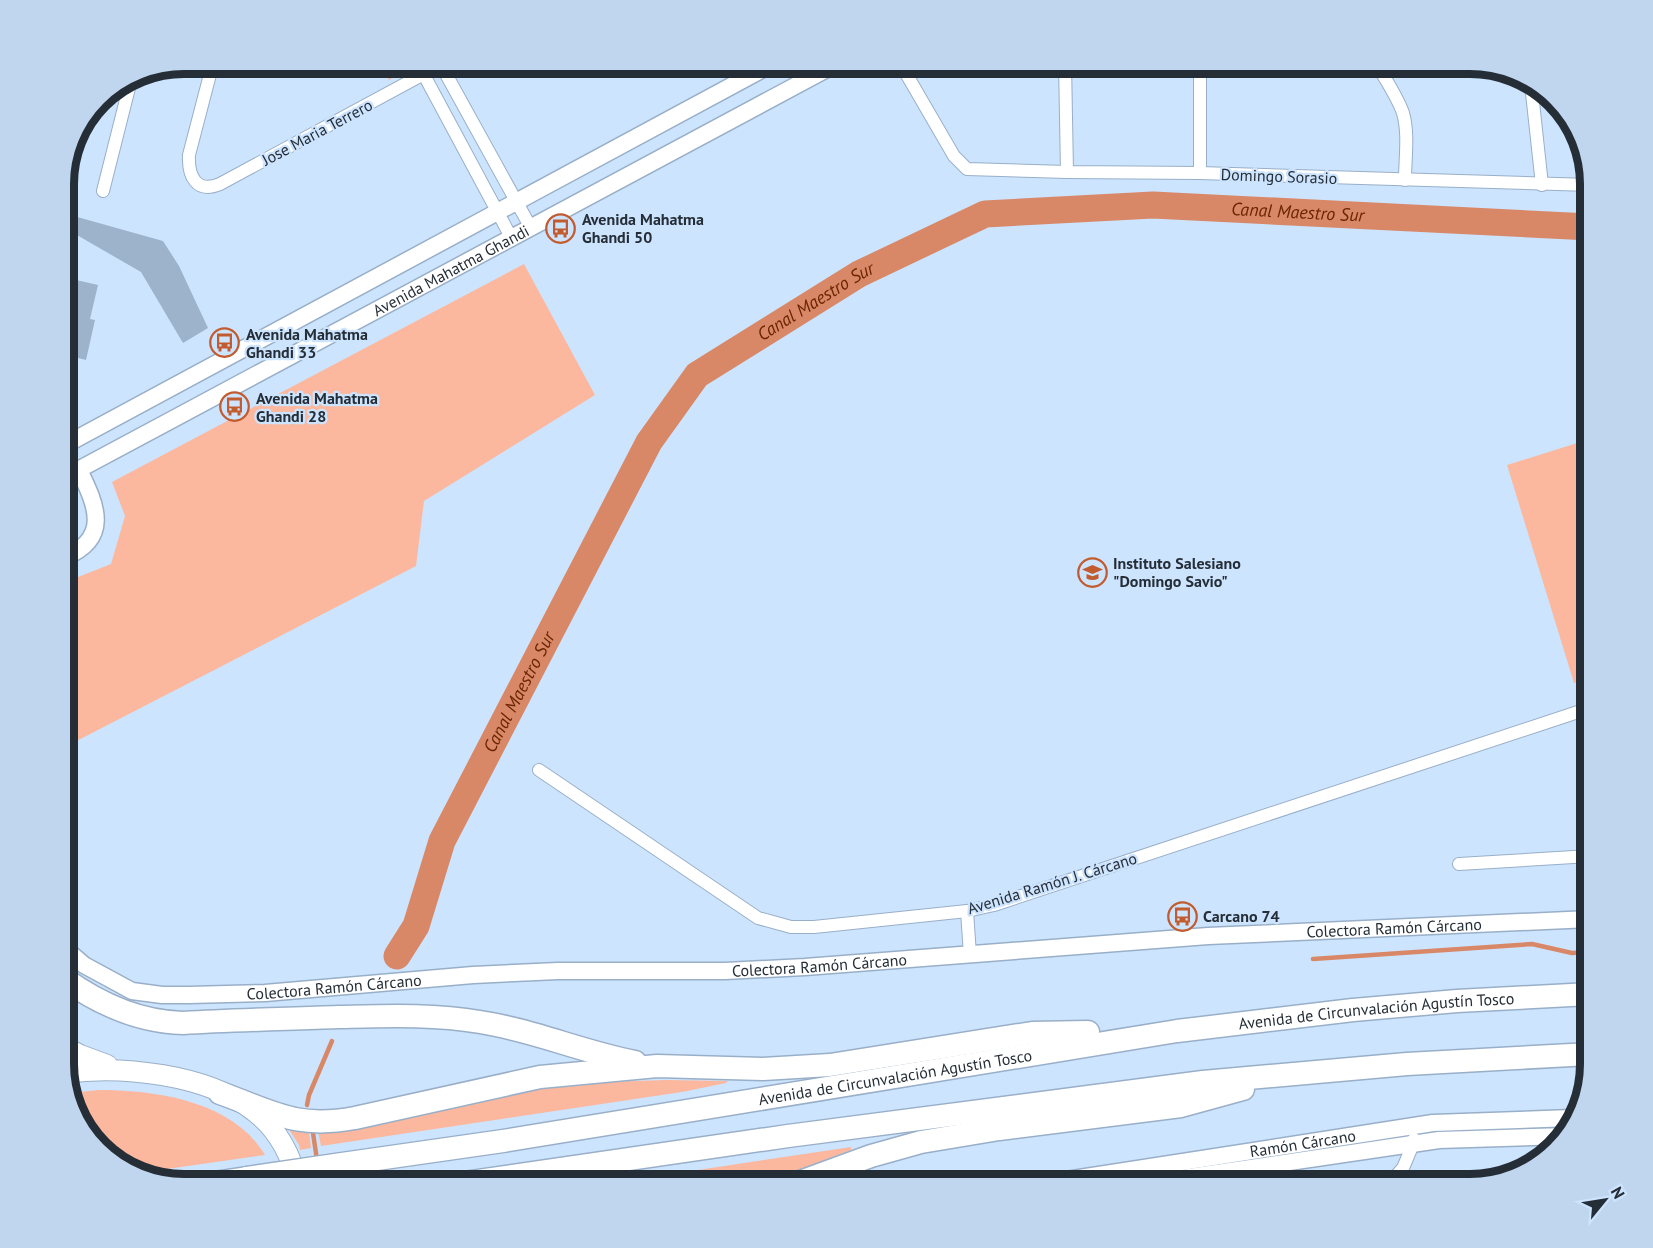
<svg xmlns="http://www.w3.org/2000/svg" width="1653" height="1248" viewBox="0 0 1653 1248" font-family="'PT Sans',sans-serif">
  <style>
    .green { fill: #fbb89e }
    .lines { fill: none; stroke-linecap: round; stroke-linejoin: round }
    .stream { stroke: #d88867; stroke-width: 4.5 }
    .river { stroke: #d88867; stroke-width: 27 }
    .building { fill: #9db3cc }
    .street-casing { stroke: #99afc8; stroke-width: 14 }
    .secondary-casing { stroke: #99afc8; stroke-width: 19 }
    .primary-casing { stroke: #99afc8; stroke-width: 22 }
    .highway-casing { stroke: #99afc8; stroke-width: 25 }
    .street { stroke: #fff; stroke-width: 12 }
    .secondary { stroke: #fff; stroke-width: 16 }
    .primary { stroke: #fff; stroke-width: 20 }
    .highway { stroke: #fff; stroke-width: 22 }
    .highway-bridge-casing { stroke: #99afc8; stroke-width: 25; stroke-linecap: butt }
    .highway-bridge { stroke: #fff; stroke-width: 22 }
    .labels { text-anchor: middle; stroke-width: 4.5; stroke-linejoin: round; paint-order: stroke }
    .street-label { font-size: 16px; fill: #252e37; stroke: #cde4fe }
    .poi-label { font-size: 16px; font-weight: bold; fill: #252e37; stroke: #cde4fe; text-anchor: start }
    .water-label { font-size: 18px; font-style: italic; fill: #6c2500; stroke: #cde4fe }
    .rim { fill: none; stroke: #252e37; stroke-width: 8 }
  </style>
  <rect width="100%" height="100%" fill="#cde4fe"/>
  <!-- green -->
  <g class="green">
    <polygon points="381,63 420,63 389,80"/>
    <polygon points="1080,63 1182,63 1181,73"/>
    <polygon points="524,264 595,395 424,501 416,566 63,748 63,583 111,564 125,516 112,482"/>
    <polygon points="1590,439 1590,678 1574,683 1507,465"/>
    <polygon points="666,1080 728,1081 726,1083 682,1092 321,1146 318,1131 309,1132 311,1148 300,1150 299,1145 290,1131 291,1128 375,1126 535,1088 573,1083"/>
    <path d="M99,1090c57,0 134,11 166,65l-119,17 -36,-12 -34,-42 -7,-25z"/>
    <polygon points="851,1147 851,1150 760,1185 598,1185"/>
  </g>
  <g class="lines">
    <!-- stream -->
    <g class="stream">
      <polyline points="1313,959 1532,944 1572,953 1590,952"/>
      <polyline points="307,1105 309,1095 332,1041"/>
      <polyline points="313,1133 317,1160"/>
      <polyline points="319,1174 320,1185"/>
    </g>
    <!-- river -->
    <path class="river" id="s1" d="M397,956l19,-30 26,-85 207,-399 48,-67 162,-101 126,-60 168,-9 437,22"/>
  </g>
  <!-- building -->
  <g class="building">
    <polygon points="63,213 163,241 179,266 208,328 183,343 141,272 63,227"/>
    <polygon points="63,277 98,285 90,319 95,320 86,360 63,354"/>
  </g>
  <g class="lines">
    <defs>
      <g id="street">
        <path d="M213,63l-24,92c-1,21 7,39 31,29l224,-121"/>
        <polyline points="900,63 954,156 967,169 1067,172 1200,173 1590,185"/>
        <polyline points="1065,63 1067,172"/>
        <polyline points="1200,63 1200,173"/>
        <path d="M1376,63c9,16 21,33 27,50 6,21 2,46 2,67"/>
        <polyline points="441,65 531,228"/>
        <polyline points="424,75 512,239"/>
        <polyline points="1531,84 1542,185"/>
        <polyline points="103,191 132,76"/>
        <polyline points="539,770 758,918 791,927 814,927 967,911 994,905 1590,708"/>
        <polyline points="1459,864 1590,856"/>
        <polyline points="967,911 970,955"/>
        <polyline points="1388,1185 1403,1168 1414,1142 1414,1139"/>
      </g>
      <g id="secondary">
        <polyline points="63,446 774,63"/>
        <path id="s2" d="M63,478l775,-415"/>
        <path d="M63,558c48,-19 34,-52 16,-88l-16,-6"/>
        <path id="s3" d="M63,947l21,18 48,26 30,4h27l76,-2 208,-18 85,-4h167l80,-4 403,-31 382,-17"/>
        <path id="s4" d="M1034,1185l399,-62 139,-5"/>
        <polyline points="1135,1185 1439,1140 1566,1136"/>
      </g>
      <g id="primary">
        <polyline points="63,1046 80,1055 107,1065"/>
        <path d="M64,1073c57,-8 143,1 190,38 24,18 38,46 44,74"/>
      </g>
      <g id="highway">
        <path d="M63,978c36,26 76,44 120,45 52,-3 103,-4 155,-6 48,-1 95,-3 142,5 53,8 102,30 155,40"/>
        <path d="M220,1093c54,19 75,36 135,25l185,-41 117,-11 106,3 67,-4 202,-32 56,-1"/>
        <path id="s5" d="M342,1164l161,-23 674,-110 176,-21 104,-9 133,-7"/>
        <polyline points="201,1185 247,1178"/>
        <polyline points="450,1185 788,1136 1203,1082 1407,1064 1590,1054"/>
        <polyline points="792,1185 871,1156 921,1142 999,1129 1181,1106 1243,1089"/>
      </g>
    </defs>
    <!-- street casing -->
    <use href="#street" class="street-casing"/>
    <!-- secondary casing -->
    <use href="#secondary" class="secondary-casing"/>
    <!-- primary casing -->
    <use href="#primary" class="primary-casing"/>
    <!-- highway casing -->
    <use href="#highway" class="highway-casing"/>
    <!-- street -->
    <use href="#street" class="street"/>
    <!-- secondary -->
    <use href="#secondary" class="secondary"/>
    <!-- primary -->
    <use href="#primary" class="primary"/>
    <!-- highway -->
    <use href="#highway" class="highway"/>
    <defs>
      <polyline id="highway-bridge" points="247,1178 342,1164"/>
    </defs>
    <!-- highway-bridge casing -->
    <use href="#highway-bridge" class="highway-bridge-casing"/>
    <!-- highway-bridge -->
    <use href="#highway-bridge" class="highway-bridge"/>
  </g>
  <!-- icons -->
  <defs>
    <symbol id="bus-ring" viewBox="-11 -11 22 22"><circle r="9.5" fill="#cde4fe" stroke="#c25b2e" stroke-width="1.5"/><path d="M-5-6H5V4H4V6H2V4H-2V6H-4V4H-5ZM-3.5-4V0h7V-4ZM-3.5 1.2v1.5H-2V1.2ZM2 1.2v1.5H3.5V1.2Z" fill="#c25b2e"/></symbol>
    <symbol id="university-ring" viewBox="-11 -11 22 22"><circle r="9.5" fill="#cde4fe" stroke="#c25b2e" stroke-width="1.5"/><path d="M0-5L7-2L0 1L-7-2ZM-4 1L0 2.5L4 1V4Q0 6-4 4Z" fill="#c25b2e"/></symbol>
  </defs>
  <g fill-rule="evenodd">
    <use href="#bus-ring" x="544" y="212" width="33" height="33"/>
    <use href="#bus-ring" x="208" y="326" width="33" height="33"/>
    <use href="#bus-ring" x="218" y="390" width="33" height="33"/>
    <use href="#university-ring" x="1076" y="556" width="33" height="33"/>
    <use href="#bus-ring" x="1166" y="900" width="33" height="33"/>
  </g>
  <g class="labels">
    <!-- street labels -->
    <g class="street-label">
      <text transform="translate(317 132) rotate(-28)" y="6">Jose Maria Terrero</text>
      <text transform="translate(1279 176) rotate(2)" y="6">Domingo Sorasio</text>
      <text dy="6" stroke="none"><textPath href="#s2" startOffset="440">Avenida Mahatma Ghandi</textPath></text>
      <text transform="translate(1052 883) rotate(-17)" y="6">Avenida Ramón J. Cárcano</text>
      <text dy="6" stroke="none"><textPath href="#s3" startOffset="1347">Colectora Ramón Cárcano</textPath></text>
      <text dy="6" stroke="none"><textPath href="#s3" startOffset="771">Colectora Ramón Cárcano</textPath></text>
      <text dy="6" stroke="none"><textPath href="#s3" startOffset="285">Colectora Ramón Cárcano</textPath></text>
      <text dy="6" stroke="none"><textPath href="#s5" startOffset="1046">Avenida de Circunvalación Agustín Tosco</textPath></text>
      <text dy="6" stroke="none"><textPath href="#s5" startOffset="560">Avenida de Circunvalación Agustín Tosco</textPath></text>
      <text dy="6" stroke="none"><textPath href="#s4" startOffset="272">Ramón Cárcano</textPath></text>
    </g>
    <!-- poi labels -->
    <g class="poi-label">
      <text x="582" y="225">Avenida Mahatma<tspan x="582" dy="18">Ghandi 50</tspan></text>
      <text x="246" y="340">Avenida Mahatma<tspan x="246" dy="18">Ghandi 33</tspan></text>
      <text x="256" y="404">Avenida Mahatma<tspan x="256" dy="18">Ghandi 28</tspan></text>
      <text x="1113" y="569">Instituto Salesiano<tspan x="1113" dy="18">"Domingo Savio"</tspan></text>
      <text x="1203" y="922">Carcano 74</text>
    </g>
    <!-- water labels -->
    <g class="water-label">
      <text dy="6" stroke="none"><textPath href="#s1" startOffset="1300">Canal Maestro Sur</textPath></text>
      <text dy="6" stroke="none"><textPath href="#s1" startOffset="796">Canal Maestro Sur</textPath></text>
      <text dy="6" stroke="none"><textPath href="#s1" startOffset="292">Canal Maestro Sur</textPath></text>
    </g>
  </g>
  <!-- crop -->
  <path d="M0 0H1653V1248H0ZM184 74H1470A110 110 0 0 1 1580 184V1064A110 110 0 0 1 1470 1174H184A110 110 0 0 1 74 1064V184A110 110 0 0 1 184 74Z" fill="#c0d5ee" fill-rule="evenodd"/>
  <path class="rim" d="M184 74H1470A110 110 0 0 1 1580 184V1064A110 110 0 0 1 1470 1174H184A110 110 0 0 1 74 1064V184A110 110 0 0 1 184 74Z"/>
  <!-- north arrow -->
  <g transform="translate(1605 1200) rotate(60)" stroke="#cde4fe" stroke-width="4.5" paint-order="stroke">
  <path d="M0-4.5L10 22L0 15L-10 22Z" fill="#252e37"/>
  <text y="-9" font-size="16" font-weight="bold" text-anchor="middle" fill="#252e37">N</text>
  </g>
</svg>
